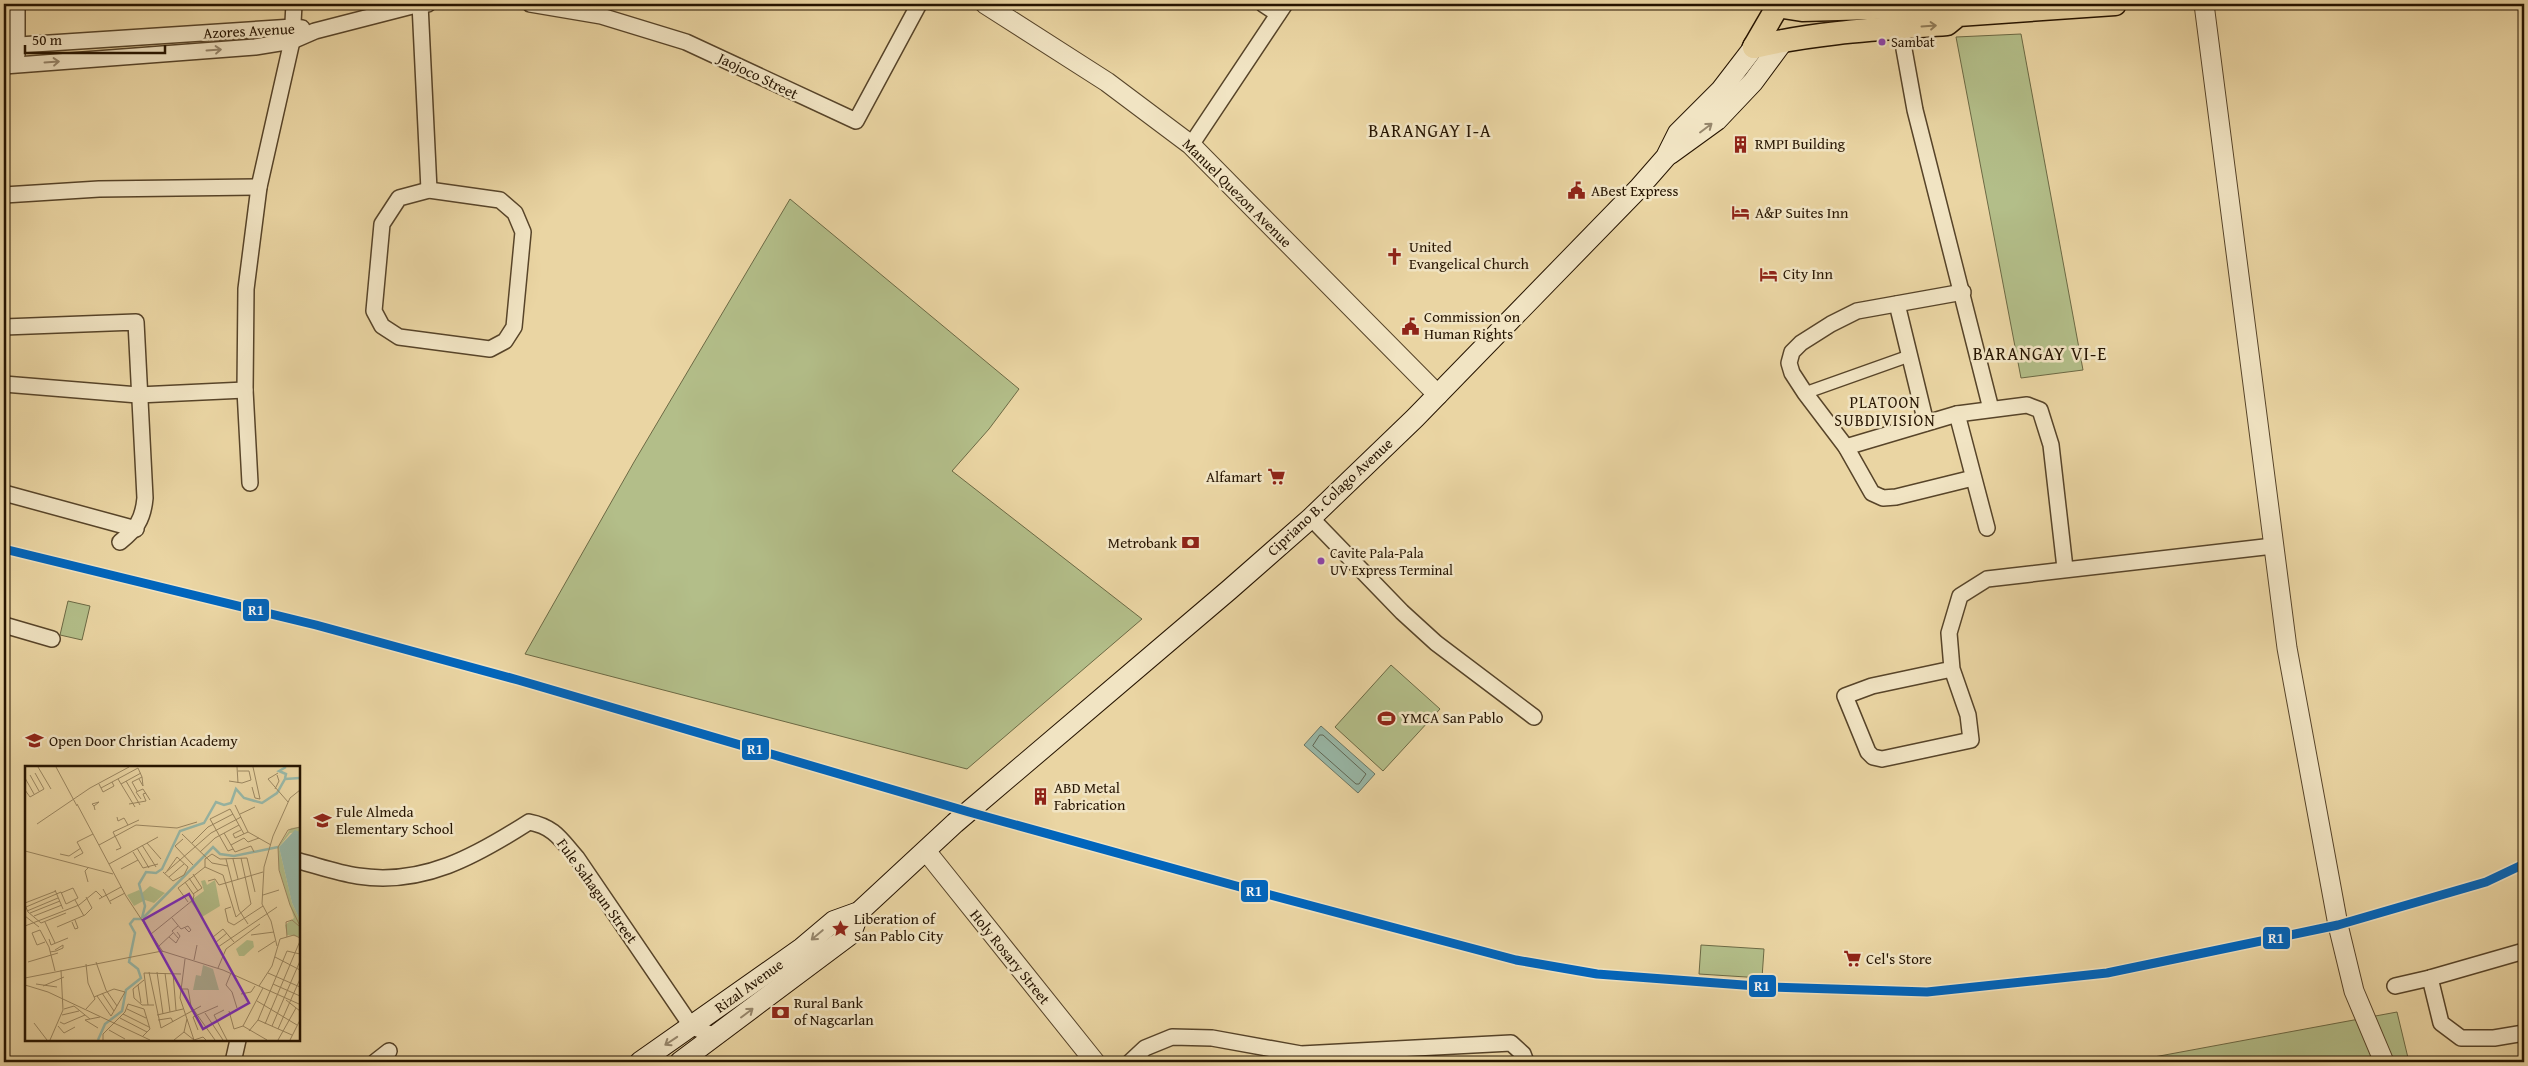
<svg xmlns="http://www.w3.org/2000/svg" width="2528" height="1066" viewBox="0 0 2528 1066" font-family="'Gentium Book Plus',serif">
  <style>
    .green { fill: #b3be89; stroke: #6c6944 }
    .water { fill: #98b8a8; stroke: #6a7665 }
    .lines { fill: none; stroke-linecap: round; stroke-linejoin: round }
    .shore { stroke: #5f6654; stroke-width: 1 }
    .pedestrian-casing { stroke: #574429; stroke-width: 14 }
    .minor-casing { stroke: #574429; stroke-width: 18 }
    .tertiary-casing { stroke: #574429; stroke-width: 21 }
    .secondary-casing { stroke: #261400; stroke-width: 22 }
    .primary-casing { stroke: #261400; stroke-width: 25 }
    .pedestrian { stroke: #f1e4c3; stroke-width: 11 }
    .minor { stroke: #f1e4c3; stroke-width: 15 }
    .tertiary { stroke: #f1e4c3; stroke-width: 19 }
    .secondary { stroke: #f1e4c3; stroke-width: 20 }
    .primary { stroke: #ead5a3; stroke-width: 22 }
    .rail { stroke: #261400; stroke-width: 4; stroke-dasharray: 9 9; stroke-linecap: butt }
    .rail-1-casing { stroke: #f1e4c3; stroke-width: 12 }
    .rail-1 { stroke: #0065bd; stroke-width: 9 }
    .oneway { stroke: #927e5a }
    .oneway2 { stroke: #96866b }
    .bus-dot { fill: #8e44ad; stroke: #f1e4c3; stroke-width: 2 }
    .labels { text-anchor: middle; stroke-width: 5; stroke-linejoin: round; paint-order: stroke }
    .bus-label { font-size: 14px; fill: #261400; stroke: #f1e4c3; text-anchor: start }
    .street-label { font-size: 15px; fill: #261400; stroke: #f1e4c3 }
    .poi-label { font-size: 15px; fill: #261400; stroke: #f1e4c3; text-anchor: start }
    .neighbourhood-label { font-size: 16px; letter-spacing: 1px; fill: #261400; stroke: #f1e4c3 }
    .quarter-label { font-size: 18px; letter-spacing: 1px; fill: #261400; stroke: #f1e4c3 }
    .inset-river { fill: none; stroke: #98b8a8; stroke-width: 2.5 }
    .inset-road { fill: none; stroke: #9c8862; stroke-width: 1 }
    .view { fill: #7b2cbf; fill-opacity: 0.15; stroke: #7b2cbf; stroke-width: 2.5 }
    .inset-edge { fill: none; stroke: #261400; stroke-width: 2.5 }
    .line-badge { stroke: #f1e4c3; stroke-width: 2 }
    .badge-label { font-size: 14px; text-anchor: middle; font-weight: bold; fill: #fff }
  </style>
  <rect width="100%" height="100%" fill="#ead5a3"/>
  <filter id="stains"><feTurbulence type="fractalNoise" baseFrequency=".004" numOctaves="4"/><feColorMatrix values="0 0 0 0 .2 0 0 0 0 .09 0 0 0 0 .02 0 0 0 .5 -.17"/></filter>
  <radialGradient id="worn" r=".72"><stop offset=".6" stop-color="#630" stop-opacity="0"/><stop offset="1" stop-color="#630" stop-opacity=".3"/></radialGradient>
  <!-- green -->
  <g class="green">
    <polygon points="2021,34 2083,370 2021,378 1956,37"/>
    <polygon points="790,199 1019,389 989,429 952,471 1142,619 967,769 525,654 634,462"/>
    <polygon points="68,601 90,606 82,640 60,635"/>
    <polygon points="1391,665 1440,709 1383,771 1335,727"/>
    <polygon points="1701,945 1764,949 1762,978 1699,974"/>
    <polygon points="2397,1012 2409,1062 2127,1062"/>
  </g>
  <!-- water -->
  <polygon class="water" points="1321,726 1375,774 1358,793 1304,745"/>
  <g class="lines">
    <!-- shore -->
    <polygon class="shore" points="1320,735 1323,735 1366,774 1359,784 1356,784 1313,746"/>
    <defs>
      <polyline id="pedestrian" points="1805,393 1909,356"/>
      <g id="minor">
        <polyline points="420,4 429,190"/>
        <polyline points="530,4 601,16 686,42 856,121 919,4"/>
        <polyline points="1263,4 1278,14"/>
        <polyline points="1900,27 1915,110 1991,409"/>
        <polyline points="4,46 293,27 302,28"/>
        <polyline points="17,55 17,4"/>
        <polyline points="4,66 255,47 292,41 315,31 420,4 428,4"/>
        <polyline points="1191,145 1285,4"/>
        <polygon points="429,190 500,200 515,213 523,232 514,327 505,341 490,349 399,337 382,326 374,311 382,224 399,198"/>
        <polyline points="4,195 99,189 259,187"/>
        <polyline points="1963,292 1857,311 1831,324 1801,343 1792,352 1789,363 1792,373 1805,393 1846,447 1872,493 1883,498 1896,497 1973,478"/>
        <polyline points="1897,304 1926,423"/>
        <path d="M4,327l132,-5 9,176c-2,22 -9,31 -25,44"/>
        <polyline points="4,384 138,395 245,390"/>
        <polyline points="1957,414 1987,528"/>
        <polyline points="1846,447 1957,414 2027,405 2040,410 2051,445 2065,568"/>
        <polyline points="250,483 245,390 246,289 259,187 292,41 294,4"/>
        <polyline points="4,493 136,529"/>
        <polyline points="1311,518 1402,612 1436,643 1534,717"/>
        <polyline points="4,625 52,639"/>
        <polyline points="1952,669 1872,686 1845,696 1868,752 1873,757 1882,759 1971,740 1968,715 1952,669 1949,633 1960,596 1987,579 2273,546"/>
        <path d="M299,861c19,5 39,12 59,15 65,10 118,-20 171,-54 26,5 32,18 48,36l115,169 24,9"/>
        <polyline points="2430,978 2441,1023 2461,1038 2494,1038 2524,1033"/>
        <polyline points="2395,986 2430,978 2524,951"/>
        <polyline points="233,1062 238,1040"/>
        <polyline points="375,1062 389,1051"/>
        <polyline points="1130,1062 1145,1048 1172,1037 1212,1038 1301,1054 1511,1043 1523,1054 1526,1062"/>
      </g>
      <g id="tertiary">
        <polyline points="985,4 1107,82 1191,145 1438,395"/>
        <polyline points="2204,4 2287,648 2338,925 2354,991 2384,1062"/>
        <polyline points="926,851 1095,1062"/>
      </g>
      <g id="secondary">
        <polyline points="1670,154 1717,120 1753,82 1784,40"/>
        <polyline points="640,1062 802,948 834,921 859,912 955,823 1229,590 1311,518 1415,418 1638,189 1666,157 1678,133 1721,90 1754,47"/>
        <polyline points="680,1062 851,934 859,912"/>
      </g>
      <g id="primary">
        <polyline points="1777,6 1802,10 1946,6 1958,15"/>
        <path d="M1754,47c63,-15 128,-18 193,-23l11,-9 157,-11"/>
        <polyline points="1754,47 1779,4"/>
      </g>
    </defs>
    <!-- pedestrian casing -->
    <use href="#pedestrian" class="pedestrian-casing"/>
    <!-- minor casing -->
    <use href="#minor" class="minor-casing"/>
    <!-- tertiary casing -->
    <use href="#tertiary" class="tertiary-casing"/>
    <!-- secondary casing -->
    <use href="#secondary" class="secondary-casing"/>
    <!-- primary casing -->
    <use href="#primary" class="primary-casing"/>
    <!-- pedestrian -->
    <use href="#pedestrian" class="pedestrian"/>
    <!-- minor -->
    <use href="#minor" class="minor"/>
    <!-- tertiary -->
    <use href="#tertiary" class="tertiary"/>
    <!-- secondary -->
    <use href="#secondary" class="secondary"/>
    <!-- primary -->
    <use href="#primary" class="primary"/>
    <!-- rail -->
    <polyline class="rail" points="257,611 518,680 969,812 1240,887 1516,960 1597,974 1770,987 1927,992 2107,973 2338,925 2486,882 2524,864"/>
    <defs>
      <polyline id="rail-1" points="4,549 316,625 518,680 969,812 1240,887 1516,960 1597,974 1770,987 1927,992 2107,973 2338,925 2486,882 2524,864"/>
    </defs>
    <!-- rail-1 casing -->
    <use href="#rail-1" class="rail-1-casing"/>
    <!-- rail-1 -->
    <use href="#rail-1" class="rail-1"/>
  </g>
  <!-- one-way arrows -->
  <defs><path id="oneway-shaft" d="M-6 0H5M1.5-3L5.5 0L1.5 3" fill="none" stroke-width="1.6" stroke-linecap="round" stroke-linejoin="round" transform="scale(1.25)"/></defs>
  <use class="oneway" href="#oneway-shaft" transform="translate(1929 26) rotate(-4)"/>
  <g class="oneway2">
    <use href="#oneway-shaft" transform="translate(214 50) rotate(-4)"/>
    <use href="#oneway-shaft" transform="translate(52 62) rotate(-4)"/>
    <use href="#oneway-shaft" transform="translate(1706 128) rotate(-37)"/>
    <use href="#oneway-shaft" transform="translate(817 935) rotate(140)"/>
    <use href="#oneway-shaft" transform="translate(747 1013) rotate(-37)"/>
    <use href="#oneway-shaft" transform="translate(671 1041) rotate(146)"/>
  </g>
  <!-- icons -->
  <defs>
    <symbol id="building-bare" viewBox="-9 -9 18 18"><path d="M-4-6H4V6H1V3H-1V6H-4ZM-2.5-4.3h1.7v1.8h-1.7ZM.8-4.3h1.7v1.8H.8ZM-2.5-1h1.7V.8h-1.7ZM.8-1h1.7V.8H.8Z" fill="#8f2418" stroke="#f1e4c3" stroke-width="2.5" paint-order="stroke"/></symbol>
    <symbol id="civic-bare" viewBox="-9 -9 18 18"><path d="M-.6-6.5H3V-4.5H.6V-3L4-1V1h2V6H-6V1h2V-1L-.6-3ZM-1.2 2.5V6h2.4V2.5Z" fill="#8f2418" stroke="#f1e4c3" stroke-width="2.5" paint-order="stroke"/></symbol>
    <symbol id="hotel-bare" viewBox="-9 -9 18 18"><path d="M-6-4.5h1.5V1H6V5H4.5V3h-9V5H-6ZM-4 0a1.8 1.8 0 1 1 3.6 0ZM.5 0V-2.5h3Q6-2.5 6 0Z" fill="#8f2418" stroke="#f1e4c3" stroke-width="2.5" paint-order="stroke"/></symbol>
    <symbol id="church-bare" viewBox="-9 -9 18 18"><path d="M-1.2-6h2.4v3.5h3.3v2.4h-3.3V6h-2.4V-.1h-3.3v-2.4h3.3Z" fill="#8f2418" stroke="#f1e4c3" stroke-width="2.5" paint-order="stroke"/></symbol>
    <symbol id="supermarket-bare" viewBox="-9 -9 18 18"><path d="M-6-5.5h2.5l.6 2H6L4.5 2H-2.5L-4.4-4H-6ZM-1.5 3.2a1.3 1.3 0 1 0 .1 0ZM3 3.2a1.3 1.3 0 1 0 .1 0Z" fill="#8f2418" stroke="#f1e4c3" stroke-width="2.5" paint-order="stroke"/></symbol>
    <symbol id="bank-bare" viewBox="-9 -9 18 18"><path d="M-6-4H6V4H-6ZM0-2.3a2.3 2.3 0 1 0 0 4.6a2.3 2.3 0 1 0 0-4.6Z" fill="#8f2418" stroke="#f1e4c3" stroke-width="2.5" paint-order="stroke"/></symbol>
    <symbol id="stadium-bare" viewBox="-9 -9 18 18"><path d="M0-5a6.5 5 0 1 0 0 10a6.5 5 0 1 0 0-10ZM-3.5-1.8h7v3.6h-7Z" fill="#8f2418" stroke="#f1e4c3" stroke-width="2.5" paint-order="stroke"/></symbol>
    <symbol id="school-bare" viewBox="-9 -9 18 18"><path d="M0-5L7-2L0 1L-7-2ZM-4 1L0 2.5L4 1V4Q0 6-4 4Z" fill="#8f2418" stroke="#f1e4c3" stroke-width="2.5" paint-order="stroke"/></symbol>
    <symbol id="sight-bare" viewBox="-9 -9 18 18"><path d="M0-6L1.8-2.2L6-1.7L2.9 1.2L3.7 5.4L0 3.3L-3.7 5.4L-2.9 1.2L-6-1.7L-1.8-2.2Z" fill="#8f2418" stroke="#f1e4c3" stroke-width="2.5" paint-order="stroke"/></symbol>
  </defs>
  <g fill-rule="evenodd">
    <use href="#building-bare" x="1728" y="132" width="25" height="25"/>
    <use href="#civic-bare" x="1564" y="178" width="25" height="25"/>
    <use href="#hotel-bare" x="1728" y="200" width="25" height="25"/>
    <use href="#church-bare" x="1382" y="244" width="25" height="25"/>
    <use href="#hotel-bare" x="1756" y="262" width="25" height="25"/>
    <use href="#civic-bare" x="1398" y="314" width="25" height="25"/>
    <use href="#supermarket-bare" x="1264" y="464" width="25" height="25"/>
    <use href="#bank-bare" x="1178" y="530" width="25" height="25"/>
    <use href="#stadium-bare" x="1374" y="706" width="25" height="25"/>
    <use href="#school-bare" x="22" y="728" width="25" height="25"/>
    <use href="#building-bare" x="1028" y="784" width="25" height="25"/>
    <use href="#school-bare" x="310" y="808" width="25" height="25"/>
    <use href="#sight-bare" x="828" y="916" width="25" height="25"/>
    <use href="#supermarket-bare" x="1840" y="946" width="25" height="25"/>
    <use href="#bank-bare" x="768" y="1000" width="25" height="25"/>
  </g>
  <!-- markers -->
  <g class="bus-dot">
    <circle cx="1882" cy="42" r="4.5"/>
    <circle cx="1321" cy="561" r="4.5"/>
  </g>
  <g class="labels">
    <!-- bus labels -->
    <g class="bus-label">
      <text x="1891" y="47">Sambat</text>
      <text x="1330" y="558">Cavite Pala-Pala<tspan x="1330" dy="17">UV Express Terminal</tspan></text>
    </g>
    <!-- street labels -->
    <g class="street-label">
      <text transform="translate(249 31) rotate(-3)" y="5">Azores Avenue</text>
      <text transform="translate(758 76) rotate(26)" y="5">Jaojoco Street</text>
      <text transform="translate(1237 193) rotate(45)" y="5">Manuel Quezon Avenue</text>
      <text transform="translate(1330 497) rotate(-43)" y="5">Cipriano B. Colago Avenue</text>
      <text transform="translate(597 891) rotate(54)" y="5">Fule Sahagun Street</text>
      <text transform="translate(1010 957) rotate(51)" y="5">Holy Rosary Street</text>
      <text transform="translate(749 986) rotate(-36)" y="5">Rizal Avenue</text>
    </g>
    <!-- poi labels -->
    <g class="poi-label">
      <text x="1755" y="149">RMPI Building</text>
      <text x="1591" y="196">ABest Express</text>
      <text x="1755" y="218">A&amp;P Suites Inn</text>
      <text x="1409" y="252">United<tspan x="1409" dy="17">Evangelical Church</tspan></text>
      <text x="1783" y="279">City Inn</text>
      <text x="1424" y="322">Commission on<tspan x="1424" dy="17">Human Rights</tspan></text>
      <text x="1262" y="482" text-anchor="end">Alfamart</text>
      <text x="1177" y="548" text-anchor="end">Metrobank</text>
      <text x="1401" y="723">YMCA San Pablo</text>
      <text x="49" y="746">Open Door Christian Academy</text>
      <text x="1054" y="793">ABD Metal<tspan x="1054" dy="17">Fabrication</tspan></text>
      <text x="336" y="817">Fule Almeda<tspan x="336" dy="17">Elementary School</tspan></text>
      <text x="854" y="924">Liberation of<tspan x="854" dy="17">San Pablo City</tspan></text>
      <text x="1866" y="964">Cel's Store</text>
      <text x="794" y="1008">Rural Bank<tspan x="794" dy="17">of Nagcarlan</tspan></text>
    </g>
    <!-- neighbourhood labels -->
    <g class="neighbourhood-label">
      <text x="1885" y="408">PLATOON<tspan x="1885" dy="18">SUBDIVISION</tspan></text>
    </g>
    <!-- quarter labels -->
    <g class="quarter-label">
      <text x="1430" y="137">BARANGAY I-A</text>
      <text x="2040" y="360">BARANGAY VI-E</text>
    </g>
  </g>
  <!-- overview -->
  <g transform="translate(25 766)">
    <rect width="275" height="275" fill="#ead5a3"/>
    <path d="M275,61v5l-10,1 -11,14 13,56 8,17v17l-13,-2 -2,-10 9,-7 -15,-49 -1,-22 13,-19zM180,114l2,5 8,-5 5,26 -18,11 -12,-16 14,-10 -3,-10zM125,120l15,7 -11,10 -9,-3 -11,6 -7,-11 12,-5 3,3zM222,174l6,1 1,6 -10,9h-5l-3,-7zM178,199l10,4 6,21h-26l3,-15 5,1z" fill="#b3be89"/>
    <path d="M270,64l5,2v88l-8,-17 -13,-56z" fill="#98b8a8"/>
    <path class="inset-river" d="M260,12l1,-4 -7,-3 7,-4M117,152l3,-12 -6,-22 7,-12 10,1 6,-4 18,-38 24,-8 12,-21 8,3 7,-2 5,-14 8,9 18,5 15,-10 8,-14 15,-1M118,152l70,-71 7,7 14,2 44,-9M73,274l7,-16 17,-13 4,-21 15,-12 -3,-9 -9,-7 6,-29 -5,-9 4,-5h8"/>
    <path class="inset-road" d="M13,1l13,22M31,1l21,39M212,1l1,16M253,7l-10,6 20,23M5,9l9,16M0,12l9,16M93,13l17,28M114,13l4,7 -1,-9M101,15l14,24M204,15l13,2 9,-3 -2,-9h-11M74,18l4,8 11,-6 -2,-4M96,18l20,-11M227,21l3,11 5,1 -7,-32M76,22l37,-20M250,23l4,-8 -2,-6M0,24l5,7 14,-8 -9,-16M112,25l-5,-9 10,-5 -4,-9M116,33l-5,-7 7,-3 7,11M52,38l49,92 37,56M104,38l17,-3 -3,-7 3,-1M210,39l13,27 23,13M69,40l5,-4 -7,2 2,2 1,4M215,48l15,-7M92,51l1,4 6,-3 4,7M12,58l53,-36 39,-21M275,61l-12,3 -10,17 1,23 11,35 10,21M216,64l-8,4 2,4 13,-6M199,67l11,19 16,-6 3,6M157,68l30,29 16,3M158,73l-8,7 18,19M122,77l14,16M167,77l16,-16 25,-13M74,79l37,-20 41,3 20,-6M117,79l14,22M206,79l13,-7 4,4 11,-4M112,82l12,20M208,83l-5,2 -18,-32 20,-10 14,25M91,84l5,-2 -8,-16 26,-12M0,85l88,23M108,86l10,16 15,-4M175,86l15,-14 24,-13M35,88l9,2 12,-8M49,92l9,-5 -6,-11 16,-8M201,93l13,51 9,14M208,93l5,20M84,98l49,-27M180,101l18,8 13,42 15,-13 -10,-46M180,101v-8l7,-5 8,5 27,-1 8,34M96,103l17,-9M138,106l10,9 11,-6 4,-8 -11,-10 -10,14M140,107l46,-40 30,-16M144,111l15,-13M164,112l9,13M183,115l7,-2 4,6 44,-13M63,116l-3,-11 4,-4M78,123l8,15M30,124l8,19M168,128l9,-6 -9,-14M238,129l16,-5M74,133l22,-12M50,134l9,16M85,135l15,-8M163,136l-10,-14 27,-21M0,137l31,-12M0,139l3,7 13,11 25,-10M1,141l35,-15 5,12 12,-6 -5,-10 -12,5M206,141l-6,2 3,13 6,3 29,-19M2,145l31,-13M5,147l30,-12M0,150l14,11M9,150l28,-11M147,152l9,11 7,-3 3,4 -2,2 -4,-4M20,156l10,21M47,156l3,7 3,-1 -3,-8M0,160l54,-21 17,-14 6,6M153,160l-6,5 6,7M32,161l28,-12 7,-7 -6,-11M126,168l42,-34 1,-5 -9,-13M226,169l23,-3M144,171l7,6 4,-7 -3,-4M262,171l-1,-15 6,-2 7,6M24,173l2,6 17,-7M20,176l-8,3 -5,-12 8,-3 9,17 6,24M190,177l12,-10M134,180l14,-13M252,180l-6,-25 -9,-17 2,-37 9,-31 17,-38 10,-8M193,181l59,-40M25,186l6,-1 7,-3v-3l-8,5M233,186l17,-11M198,189l-10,-18 10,-8 11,13M250,191l25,13M160,193l-5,39 14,42M169,194l3,-15M3,196l30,-9M71,196l10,28 11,16M61,198l2,19 7,16 -9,10M193,202l8,-19 34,-25M124,206l12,56 40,-22M132,206l6,42M140,207l5,39M148,207l3,37M206,207l-5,12 6,7 5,16M243,207l32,14M0,212l137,-27 61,19 76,34M119,214l-11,9 1,9 8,7h12M11,218l21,3M248,218l27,12M0,219l23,7 102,48M113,219l3,18M18,220l21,-9M234,220l13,-20 8,-27 14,-4 6,3M155,223h8l3,17 24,34M216,228l10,-2 4,-6M72,230l14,20 3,-5 -12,-18M69,231l20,-8 11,3 -11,19M261,234l14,11M232,235l40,24M123,239l-4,-32 37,1M39,243l10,-3 16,13M102,243l19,9M199,244l-10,5 13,25M204,245l5,18 9,-3 20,-38M180,247l18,27M98,248l26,13M37,249l17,-4M132,249l26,-6M95,252l27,14M133,254l13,-2 2,4M233,254l34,15M35,256l4,2 21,-9M9,257l13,17M240,258l35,-83M33,260l6,7 11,-6M218,260l24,14M247,260l28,-65M73,262l-13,-8 15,-3M253,263l22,-50M84,264l16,9M173,264l-5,-13 25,-11M224,265l9,-11 29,-69 13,3M159,266l10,8 9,-3 3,3M118,270l7,-7 -6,-20M25,274l13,-30 -2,-40M78,274v-6l22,-22 3,-8 16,5M149,274l10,-8 3,-13M253,274l18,-32M265,274l10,-20"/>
    <path class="view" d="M164,128l60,109 -46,26 -60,-109z"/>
    <rect width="275" height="275" class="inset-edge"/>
  </g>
  <g class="line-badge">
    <rect x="242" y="598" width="28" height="24" rx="5" fill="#0065bd"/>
    <rect x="741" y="737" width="29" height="24" rx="5" fill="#0065bd"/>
    <rect x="1240" y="879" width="29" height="24" rx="5" fill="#0065bd"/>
    <rect x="2262" y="926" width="29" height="24" rx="5" fill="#0065bd"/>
    <rect x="1748" y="974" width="29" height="24" rx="5" fill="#0065bd"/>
  </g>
  <g class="badge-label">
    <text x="256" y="615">R1</text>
    <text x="755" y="754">R1</text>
    <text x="1254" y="896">R1</text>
    <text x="2276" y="943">R1</text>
    <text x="1762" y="991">R1</text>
  </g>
  <!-- margin -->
  <rect width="2528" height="1066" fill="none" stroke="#ead5a3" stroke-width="20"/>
  <rect x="5" y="5" width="2518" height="1056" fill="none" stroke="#261400" stroke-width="2.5"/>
  <rect x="10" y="10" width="2508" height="1046" fill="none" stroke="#261400"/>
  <!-- scale -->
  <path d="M25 45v8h140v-8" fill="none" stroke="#261400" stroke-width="2.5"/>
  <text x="32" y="45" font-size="15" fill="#261400" stroke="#f1e4c3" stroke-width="4" paint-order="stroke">50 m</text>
  <rect width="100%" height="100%" filter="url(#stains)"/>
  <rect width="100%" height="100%" fill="url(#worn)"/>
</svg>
